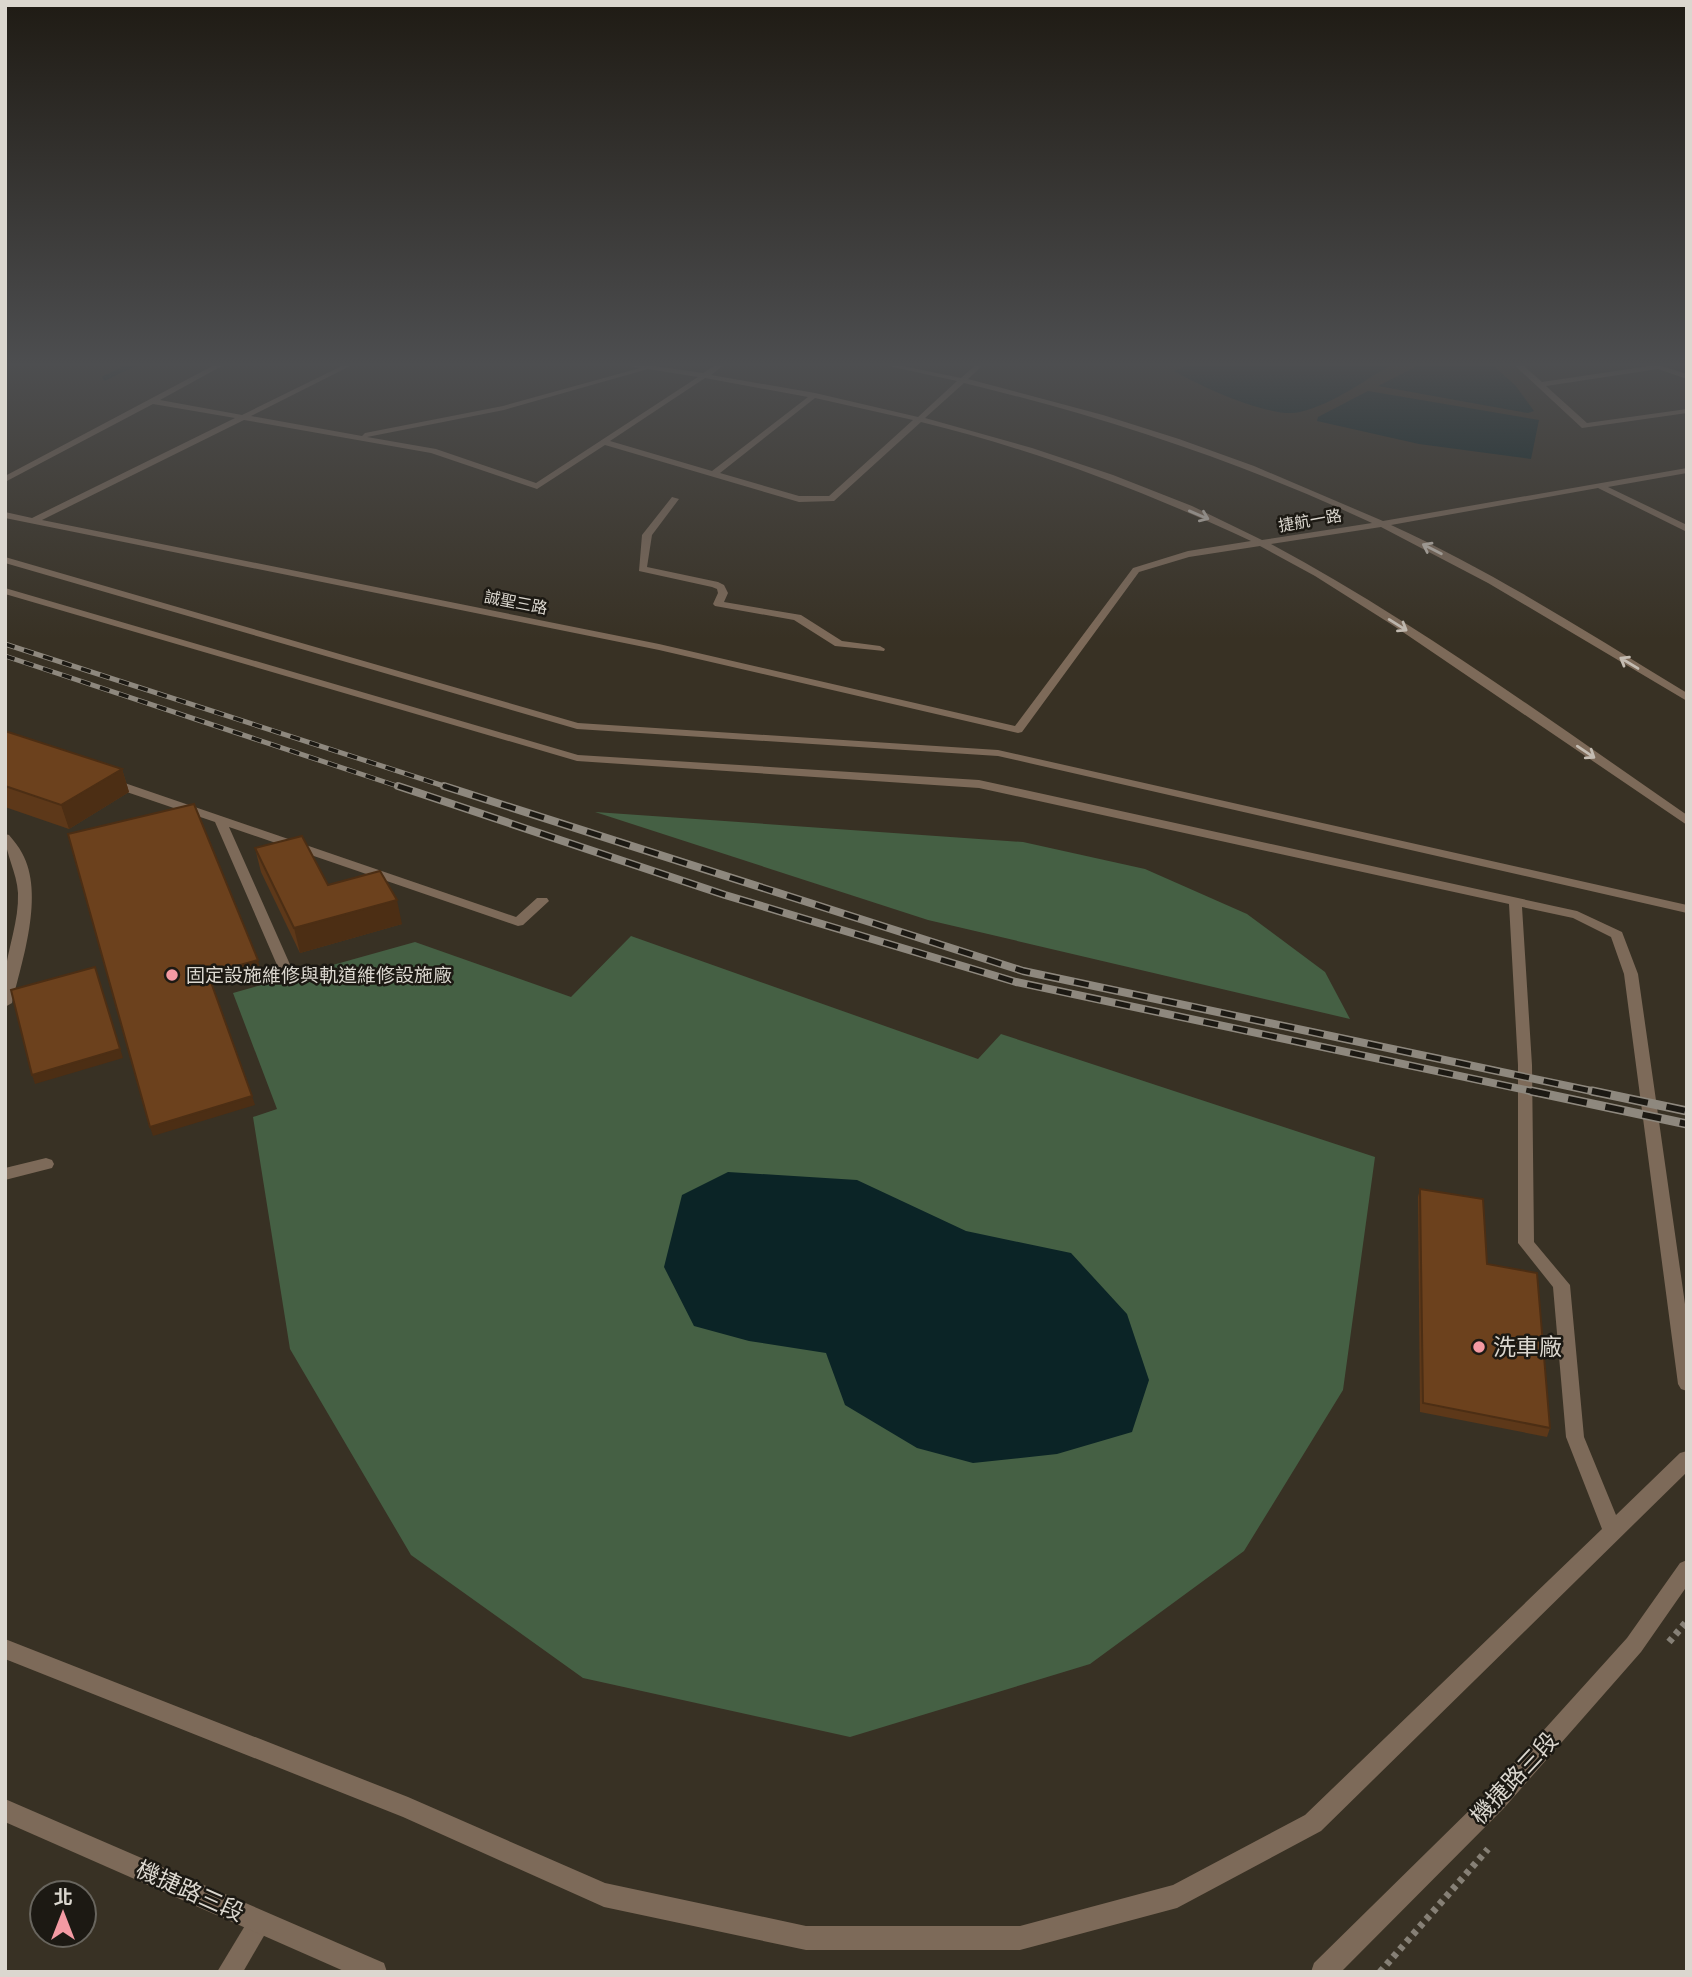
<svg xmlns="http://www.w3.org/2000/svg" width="1692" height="1977" viewBox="0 0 1692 1977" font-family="'DM Sans','Noto Sans TC',sans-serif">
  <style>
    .green { fill: #456044 }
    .water { fill: #0b2426 }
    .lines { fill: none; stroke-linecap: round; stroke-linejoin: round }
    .stream { stroke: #0b2426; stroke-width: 5 }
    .path { stroke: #868076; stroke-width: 7; stroke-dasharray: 5 5; stroke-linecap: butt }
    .lane { fill: #7d6a59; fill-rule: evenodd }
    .street { fill: #7d6a59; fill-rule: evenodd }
    .rail-far2-casing { stroke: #8e887e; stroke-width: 5 }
    .rail-far1-casing { stroke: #8e887e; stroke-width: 8 }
    .rail-casing { stroke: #8e887e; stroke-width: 9 }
    .rail-far2 { stroke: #1c1913; stroke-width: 3.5; stroke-dasharray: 10; stroke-linecap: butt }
    .rail-far1 { stroke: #1c1913; stroke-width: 5; stroke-dasharray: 15; stroke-linecap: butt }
    .rail { stroke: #1c1913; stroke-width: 6; stroke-dasharray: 19; stroke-linecap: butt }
    .wall { fill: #5d3819 }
    .shaded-wall { fill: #4c2e14 }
    .building { fill: #6c411d; stroke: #4c2e14; stroke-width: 2 }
    .oneway { stroke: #c4bcb2 }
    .poi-dot { fill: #f49aa3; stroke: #1c1913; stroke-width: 2.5 }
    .labels { text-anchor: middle; stroke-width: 5; stroke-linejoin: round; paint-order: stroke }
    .far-street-label { font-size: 16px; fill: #dbd7cf; stroke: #1c1913 }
    .poi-label { font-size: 19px; fill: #dbd7cf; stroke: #1c1913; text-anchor: start }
    .near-poi-label { font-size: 23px; fill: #dbd7cf; stroke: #1c1913; text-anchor: start }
    .near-street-label { font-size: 23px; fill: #dbd7cf; stroke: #1c1913 }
  </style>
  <rect width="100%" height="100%" fill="#383124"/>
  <!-- green -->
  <g class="green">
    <polygon points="595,812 1023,842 1145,869 1247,914 1325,972 1350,1019 928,920"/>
    <polygon points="631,936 978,1059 1001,1034 1375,1157 1343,1390 1244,1551 1090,1664 850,1737 583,1678 411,1555 290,1349 253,1117 277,1109 233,993 415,942 571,997"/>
  </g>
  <!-- water -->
  <g class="water">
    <path d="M1241,362h155c-30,17 -62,42 -96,50 -30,7 -100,-26 -126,-41l12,-5z"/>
    <polygon points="1425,362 1489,362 1515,385 1534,411 1528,413 1378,386"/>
    <polygon points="1368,391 1539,420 1531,459 1419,444 1317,421 1318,417"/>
    <polygon points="728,1172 857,1180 966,1231 1071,1253 1127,1314 1149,1380 1132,1432 1057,1454 973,1463 917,1448 845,1405 826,1353 749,1341 694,1326 664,1267 682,1195"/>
  </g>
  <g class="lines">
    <!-- stream -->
    <polyline class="stream" points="105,378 138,362"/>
    <!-- path -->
    <g class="path">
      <polyline points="1669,1642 1687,1621"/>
      <polyline points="1380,1972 1488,1849"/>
    </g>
    <!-- lane -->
    <g class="lane">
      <polygon points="672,497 679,499 652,535 647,567 718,582 724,585 728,593 724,602 801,615 842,641 880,646 885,649 884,651 835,646 794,620 715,606 713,604 718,593 717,589 712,587 639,571 642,535"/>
      <polygon points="5,557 578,723 998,750 1687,905 1687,913 998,756 577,729 5,563"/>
      <polygon points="5,588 578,755 979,780 1577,911 1622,932 1638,974 1687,1318 1687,1391 1681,1389 1678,1384 1624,974 1611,937 1573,918 1522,907 1532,1065 1534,1242 1570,1285 1584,1437 1616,1515 1680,1453 1687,1451 1687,1472 1321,1831 1177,1908 1020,1950 806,1950 604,1907 403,1817 5,1659 5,1639 408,1797 605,1883 806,1926 1020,1926 1173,1885 1305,1815 1602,1529 1566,1437 1553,1287 1518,1243 1518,1065 1509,904 979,788 577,761 5,594"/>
      <polygon points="113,779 516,917 537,898 547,898 549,901 523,925 518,926 229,827 292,969 290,972 280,972 215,822 109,786 107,783"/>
      <path d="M5,834l4,1c5,6 10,12 13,18 23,41 0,108 -10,150l-7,4c0,-11 -1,-22 0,-33 3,-27 14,-53 13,-81 -1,-21 -13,-39 -13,-59z"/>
      <polygon points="46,1158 52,1160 54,1164 52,1168 5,1180 5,1168"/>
      <polygon points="260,1910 268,1914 272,1922 243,1972 217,1972 252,1914"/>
    </g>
    <!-- street -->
    <g class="street">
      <path d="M220,362h9l-69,38 82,15 108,-53h8l-107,54 111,20 3,-3 138,-27 137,-38 -30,-6h16l77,11 17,-11h8l-17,13 104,18 103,24 39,-36 -87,-19h13l78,16 18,-16h7l-18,17 135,36 76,24 75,27 129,55 304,-53v5l-79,14 79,38v7l-89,-44 -207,37c103,47 199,109 296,168v8l-199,-118 -107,-56 -110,17c145,78 280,177 416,271v10l-293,-199 -79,-50 -55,-30 -71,11 -50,15 -117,160 -4,1 -359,-83 -654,-132v-6l27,6 203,-100 -82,-14 -148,78v-6zM648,369l50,8 -162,106 -100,-34 -69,-12 137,-27zM705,378l103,19 -96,74 -102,-30zM964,383c141,34 277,79 408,140l-110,17 -70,-34 -79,-31 -81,-27 -107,-30zM815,398l98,22 -84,76h-30l-79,-23zM244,420l187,33 106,36 68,-44 194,57 35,-1 87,-79c114,28 224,69 330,119l-63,10 -55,17 -118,158 -356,-82 -617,-124z"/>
      <polygon points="1511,362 1519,362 1542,382 1649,366 1652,363 1687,374 1687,379 1658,369 1546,386 1587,423 1687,409 1687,413 1582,428"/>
      <polygon points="1687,1560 1687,1586 1641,1652 1504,1808 1341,1972 1311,1972 1314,1963 1488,1792 1627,1638 1680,1563"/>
      <polygon points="5,1799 384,1963 387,1972 346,1972 5,1822"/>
    </g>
    <defs>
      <g id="rail-far2">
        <polyline points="5,644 450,788"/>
        <polyline points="5,656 403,788"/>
      </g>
      <g id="rail-far1">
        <polyline points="398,786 725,895 1016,982 1540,1093"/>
        <polyline points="444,786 1023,971 1601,1093"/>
      </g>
      <g id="rail">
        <polyline points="1531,1091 1687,1124"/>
        <polyline points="1592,1091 1687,1111"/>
      </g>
    </defs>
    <!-- rail-far2 casing -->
    <use href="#rail-far2" class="rail-far2-casing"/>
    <!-- rail-far1 casing -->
    <use href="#rail-far1" class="rail-far1-casing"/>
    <!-- rail casing -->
    <use href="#rail" class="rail-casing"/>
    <!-- rail-far2 -->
    <use href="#rail-far2" class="rail-far2"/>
    <!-- rail-far1 -->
    <use href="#rail-far1" class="rail-far1"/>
    <!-- rail -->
    <use href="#rail" class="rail"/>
  </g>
  <!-- wall -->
  <g class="wall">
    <polygon points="5,731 122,769 129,792 69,829 5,807"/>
    <polygon points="255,848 328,885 402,924 300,953 261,872"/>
    <polygon points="1420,1189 1487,1264 1550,1428 1547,1437 1420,1412 1418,1197"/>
  </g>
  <!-- shaded-wall -->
  <g class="shaded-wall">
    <polygon points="122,769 129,792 69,829 61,805"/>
    <polygon points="397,900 402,924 300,953 294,928"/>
    <polygon points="258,960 260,969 211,982 208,974"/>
    <polygon points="95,967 123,1058 35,1084 32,1075"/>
    <polygon points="252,1096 255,1105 153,1136 150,1127"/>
  </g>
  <!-- building -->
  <g class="building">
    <polygon points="5,731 122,769 61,805 5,786"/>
    <polygon points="194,804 258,960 208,974 252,1096 150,1127 68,834"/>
    <polygon points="302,836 328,885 380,871 397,900 294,928 255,848"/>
    <polygon points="95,967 120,1049 32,1075 11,990"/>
    <polygon points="1420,1189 1483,1199 1487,1264 1537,1273 1550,1428 1423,1403"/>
  </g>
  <!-- one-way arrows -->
  <defs><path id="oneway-shaft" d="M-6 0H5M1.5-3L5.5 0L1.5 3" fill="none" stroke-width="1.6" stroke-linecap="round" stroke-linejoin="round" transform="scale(1.75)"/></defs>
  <g class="oneway">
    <use href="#oneway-shaft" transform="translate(1199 515) rotate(23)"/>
    <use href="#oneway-shaft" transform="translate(1432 549) rotate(-153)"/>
    <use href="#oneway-shaft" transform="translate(1398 625) rotate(32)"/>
    <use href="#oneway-shaft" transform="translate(1629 663) rotate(-149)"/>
    <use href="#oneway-shaft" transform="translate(1586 752) rotate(34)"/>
  </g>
  <!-- sky -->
  <linearGradient id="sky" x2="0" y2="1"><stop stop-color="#1f1b14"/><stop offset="0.57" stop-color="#4d4e50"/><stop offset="1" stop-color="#4d4e50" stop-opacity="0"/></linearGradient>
  <rect width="1692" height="639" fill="url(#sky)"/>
  <!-- markers -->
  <g class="poi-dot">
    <circle cx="172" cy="975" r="7"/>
    <circle cx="1479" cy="1347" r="7"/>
  </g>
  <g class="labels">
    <!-- far-street labels -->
    <g class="far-street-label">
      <text transform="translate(1310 520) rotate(-10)" y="6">捷航一路</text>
      <text transform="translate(516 602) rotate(11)" y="6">誠聖三路</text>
    </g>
    <!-- poi labels -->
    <g class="poi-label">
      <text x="186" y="982">固定設施維修與軌道維修設施廠</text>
    </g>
    <!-- near-poi labels -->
    <g class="near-poi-label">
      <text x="1493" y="1355">洗車廠</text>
    </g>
    <!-- near-street labels -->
    <g class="near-street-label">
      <text transform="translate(1514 1778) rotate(-47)" y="8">機捷路三段</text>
      <text transform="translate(190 1891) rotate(24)" y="8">機捷路三段</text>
    </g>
  </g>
  <!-- border -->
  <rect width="1692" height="1977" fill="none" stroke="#dbd7cf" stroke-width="14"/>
  <!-- north arrow -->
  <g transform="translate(63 1914)"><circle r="33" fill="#1c1913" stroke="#68655e" stroke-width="2"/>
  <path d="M0-5L12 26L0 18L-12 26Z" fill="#f49aa3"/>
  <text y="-10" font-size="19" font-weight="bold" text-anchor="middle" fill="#dbd7cf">北</text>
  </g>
</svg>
